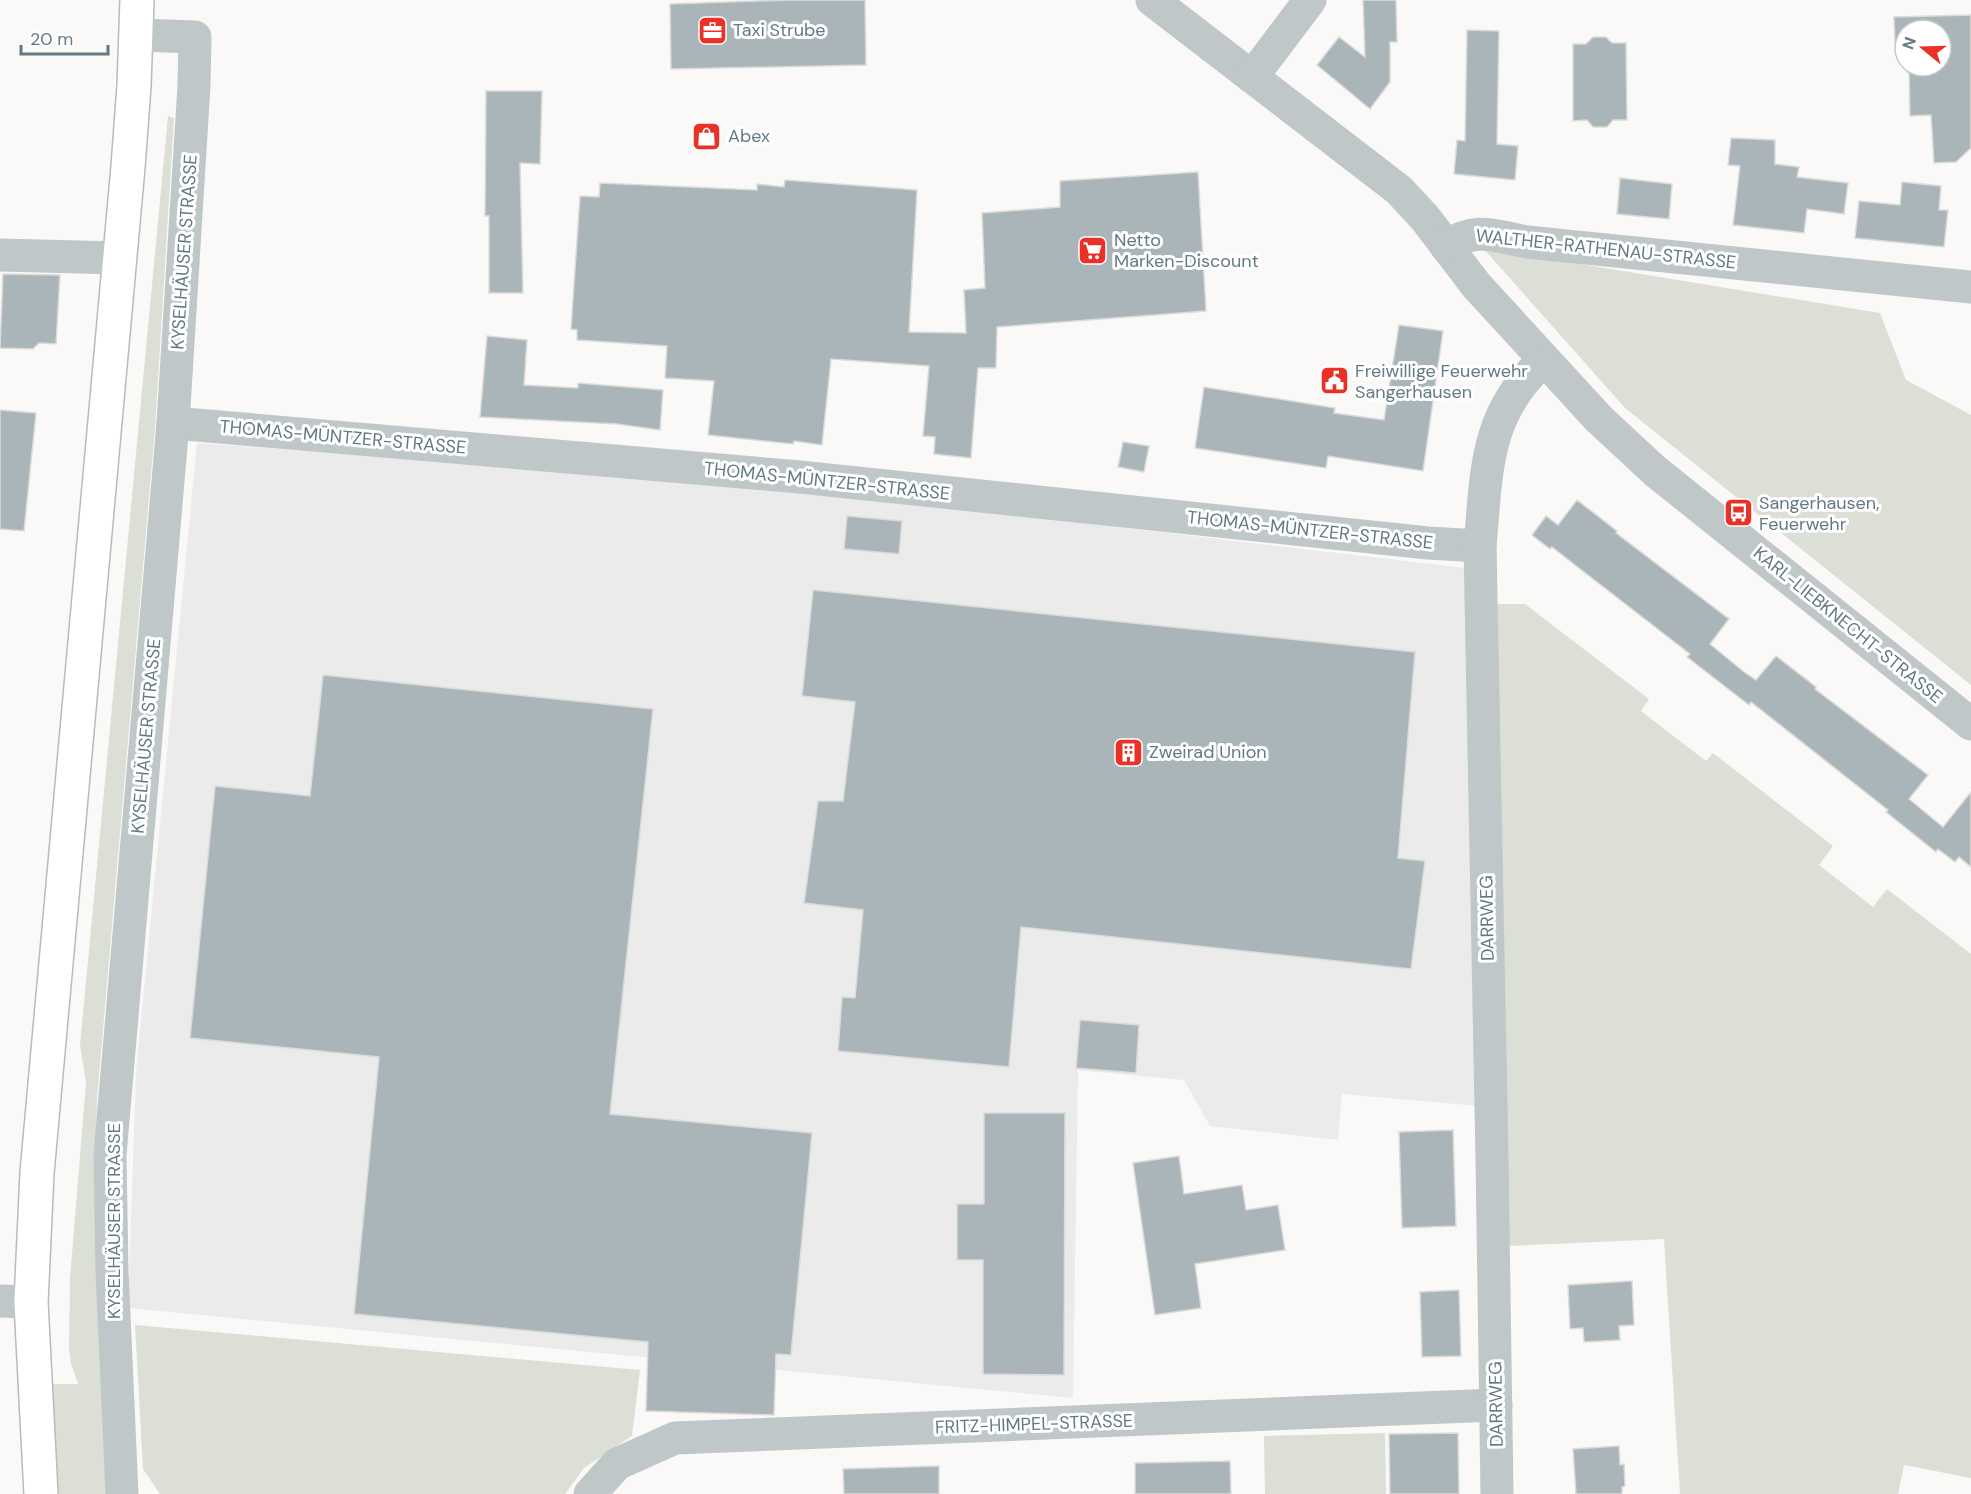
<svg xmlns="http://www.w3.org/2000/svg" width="1971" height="1494" viewBox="0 0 1971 1494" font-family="'DM Sans',sans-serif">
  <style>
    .built { fill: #eaebea }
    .green { fill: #dbdfd6 }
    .building { fill: #a9b5b9; stroke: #dbdbd9; stroke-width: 1.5 }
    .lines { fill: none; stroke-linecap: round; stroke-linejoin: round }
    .major-casing { stroke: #b5bcbf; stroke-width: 36 }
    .minor { stroke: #c0c7c9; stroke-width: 33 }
    .major { stroke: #fff; stroke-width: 33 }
    .labels { text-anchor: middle; stroke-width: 6; stroke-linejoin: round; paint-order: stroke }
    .poi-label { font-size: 18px; fill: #637a83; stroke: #fff; text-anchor: start }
    .street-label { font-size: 18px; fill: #637a83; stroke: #fff }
  </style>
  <rect width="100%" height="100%" fill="#faf9f7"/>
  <!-- built -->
  <polygon class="built" points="197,443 759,485 1465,568 1479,1106 1342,1094 1338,1140 1210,1126 1184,1080 1078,1070 1073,1398 128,1308 136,1072"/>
  <!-- green -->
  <g class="green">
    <polygon points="168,116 174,118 155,428 97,1099 95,1180 110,1494 56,1494 48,1384 78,1384 71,1364 69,1348 70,1279 86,1082 80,1045"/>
    <polygon points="1483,248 1880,313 1906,380 1971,415 1971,685 1625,408"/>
    <polygon points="1496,604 1525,604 1649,699 1641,711 1706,761 1713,753 1833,846 1819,865 1873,907 1887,889 1971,954 1971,1478 1904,1465 1898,1494 1680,1494 1664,1239 1508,1246"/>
    <polygon points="135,1325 640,1370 632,1436 584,1468 565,1494 160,1494 143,1469"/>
    <polygon points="1385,1433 1386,1494 1265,1494 1264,1436"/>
  </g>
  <!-- building -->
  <g class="building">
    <polygon points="788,0 865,0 866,65 671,69 670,4"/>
    <polygon points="1363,0 1396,0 1397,42 1390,42 1390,82 1370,109 1317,65 1339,37 1365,57"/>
    <polygon points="1971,15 1971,148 1956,162 1934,163 1931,115 1910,116 1909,72 1907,72 1907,66 1941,66 1941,30 1905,30 1905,45 1895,45 1894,17"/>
    <polygon points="1467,30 1499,31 1497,144 1518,146 1515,180 1454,174 1457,140 1465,141"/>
    <polygon points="1593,37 1606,37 1612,43 1626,43 1627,120 1613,120 1607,127 1593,127 1587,120 1573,121 1573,44 1586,44"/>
    <polygon points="486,91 542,91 540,164 520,163 523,293 489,293 489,216 485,216"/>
    <polygon points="1731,138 1775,140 1775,164 1799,167 1797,177 1848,183 1844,214 1807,209 1804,233 1733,225 1740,166 1728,165"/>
    <polygon points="1198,172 1206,311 997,327 996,368 978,368 971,458 934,454 935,437 923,436 929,366 831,359 822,445 794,441 793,444 708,435 714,381 665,378 667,346 577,340 577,330 571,329 580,196 599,197 600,183 757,190 757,184 784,187 785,180 917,190 909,332 966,333 964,290 985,288 982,213 1060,207 1060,181"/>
    <polygon points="1620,178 1672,184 1669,219 1617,214"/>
    <polygon points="1902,182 1941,186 1939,210 1948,210 1944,247 1855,238 1859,201 1900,205"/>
    <polygon points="3,274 60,275 56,344 39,343 33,349 0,348"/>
    <polygon points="1399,325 1443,331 1423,471 1328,456 1326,468 1195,448 1204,387 1335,408 1334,413 1384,420"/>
    <polygon points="487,336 527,340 524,385 578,388 578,383 663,390 660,430 617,424 480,417"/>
    <polygon points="0,410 36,413 24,531 0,529"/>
    <polygon points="1123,442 1149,446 1144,472 1118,467"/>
    <polygon points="1577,500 1617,531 1616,533 1729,619 1710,644 1744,672 1756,680 1776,656 1816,687 1815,689 1928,775 1909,799 1943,827 1971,792 1971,867 1959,857 1955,862 1938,849 1936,852 1886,812 1888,810 1751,702 1749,705 1687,657 1690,654 1575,565 1552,547 1550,549 1532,535 1546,516 1558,525"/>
    <polygon points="847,516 902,521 899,554 844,549"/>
    <polygon points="813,590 1415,652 1398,858 1425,861 1411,969 1021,927 1009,1067 838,1051 842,997 855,998 863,910 804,903 818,801 843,801 855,702 802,696"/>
    <polygon points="323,675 653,709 610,1114 812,1133 791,1355 776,1354 774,1415 646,1411 648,1342 354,1314 379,1057 190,1038 215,786 310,796"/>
    <polygon points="1080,1020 1139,1025 1136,1073 1076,1068"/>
    <polygon points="984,1113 1065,1113 1064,1375 983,1374 983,1260 957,1260 957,1204 984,1204"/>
    <polygon points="1453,1130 1456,1226 1402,1228 1399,1132"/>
    <polygon points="1179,1156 1184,1194 1242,1185 1246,1210 1278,1205 1285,1250 1195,1264 1201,1308 1155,1315 1133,1163"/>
    <polygon points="1632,1281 1634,1325 1619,1326 1620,1340 1584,1342 1583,1328 1570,1329 1568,1285"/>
    <polygon points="1459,1290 1461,1356 1422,1357 1420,1292"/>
    <polygon points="1458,1433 1459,1494 1390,1494 1389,1434"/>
    <polygon points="1619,1446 1620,1465 1624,1464 1625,1486 1622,1487 1622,1494 1576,1494 1573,1449"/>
    <polygon points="1230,1461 1231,1494 1135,1494 1135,1463"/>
    <polygon points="939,1466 939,1494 844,1494 843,1469"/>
  </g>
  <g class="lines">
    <defs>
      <polyline id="major" points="41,1494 31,1302 37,1173 128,167 134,86 137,0"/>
    </defs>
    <!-- major casing -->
    <use href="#major" class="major-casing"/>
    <!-- minor -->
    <g class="minor">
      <polyline points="1152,0 1399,190 1425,218 1476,285 1599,419 1655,471 1971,724"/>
      <polyline points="1252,77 1310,0"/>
      <path d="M1446,246c31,-20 49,-10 81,-4l444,45"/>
      <polyline points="0,255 119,258"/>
      <polyline points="173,423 800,477 1428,543 1480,546"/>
      <polyline points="0,1301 31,1302"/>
      <polyline points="122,1494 112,1270 110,1155 173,423 194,86 195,37 137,35"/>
      <polyline points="590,1494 617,1464 675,1438 1496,1405"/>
      <path d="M1497,1494l-5,-336 -12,-612c7,-75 4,-132 64,-186"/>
    </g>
    <!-- major -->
    <use href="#major" class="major"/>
  </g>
  <!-- icons -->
  <defs>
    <symbol id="office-square" viewBox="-11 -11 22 22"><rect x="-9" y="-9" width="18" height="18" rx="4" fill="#ea3127" stroke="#fff"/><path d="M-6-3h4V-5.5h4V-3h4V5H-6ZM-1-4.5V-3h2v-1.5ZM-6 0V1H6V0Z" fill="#fff"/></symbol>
    <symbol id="shop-square" viewBox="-11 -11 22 22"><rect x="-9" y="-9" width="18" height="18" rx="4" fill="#ea3127" stroke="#fff"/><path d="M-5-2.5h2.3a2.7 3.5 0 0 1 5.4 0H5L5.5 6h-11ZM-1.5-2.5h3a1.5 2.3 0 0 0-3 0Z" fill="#fff"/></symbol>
    <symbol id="supermarket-square" viewBox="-11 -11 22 22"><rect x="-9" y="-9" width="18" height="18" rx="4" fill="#ea3127" stroke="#fff"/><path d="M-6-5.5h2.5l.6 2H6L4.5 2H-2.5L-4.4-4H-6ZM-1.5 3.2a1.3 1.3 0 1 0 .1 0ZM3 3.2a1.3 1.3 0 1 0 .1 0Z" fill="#fff"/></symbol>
    <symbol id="civic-square" viewBox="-11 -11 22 22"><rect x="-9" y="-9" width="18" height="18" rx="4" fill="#ea3127" stroke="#fff"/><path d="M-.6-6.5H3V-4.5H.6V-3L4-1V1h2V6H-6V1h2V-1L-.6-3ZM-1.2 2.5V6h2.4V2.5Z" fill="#fff"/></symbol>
    <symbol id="bus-square" viewBox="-11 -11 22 22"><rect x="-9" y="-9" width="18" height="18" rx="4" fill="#ea3127" stroke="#fff"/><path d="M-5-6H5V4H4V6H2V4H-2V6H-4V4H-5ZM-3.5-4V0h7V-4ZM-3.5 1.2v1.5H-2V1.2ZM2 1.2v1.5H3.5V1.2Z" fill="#fff"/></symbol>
    <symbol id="building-square" viewBox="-11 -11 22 22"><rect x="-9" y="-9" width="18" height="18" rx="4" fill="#ea3127" stroke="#fff"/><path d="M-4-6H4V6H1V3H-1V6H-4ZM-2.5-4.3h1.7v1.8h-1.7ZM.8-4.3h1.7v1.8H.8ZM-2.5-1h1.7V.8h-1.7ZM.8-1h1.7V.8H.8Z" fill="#fff"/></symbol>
  </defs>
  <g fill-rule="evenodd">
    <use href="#office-square" x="696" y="14" width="33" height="33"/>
    <use href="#shop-square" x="690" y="120" width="33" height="33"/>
    <use href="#supermarket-square" x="1076" y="234" width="33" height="33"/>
    <use href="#civic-square" x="1318" y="364" width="33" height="33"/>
    <use href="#bus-square" x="1722" y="496" width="33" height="33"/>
    <use href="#building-square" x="1112" y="736" width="33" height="33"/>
  </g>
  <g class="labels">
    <!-- poi labels -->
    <g class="poi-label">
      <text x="733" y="36">Taxi Strube</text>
      <text x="728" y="142">Abex</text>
      <text x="1114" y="246">Netto<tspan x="1114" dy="21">Marken-Discount</tspan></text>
      <text x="1355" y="377">Freiwillige Feuerwehr<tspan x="1355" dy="21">Sangerhausen</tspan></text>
      <text x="1759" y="509">Sangerhausen,<tspan x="1759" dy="21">Feuerwehr</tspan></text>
      <text x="1149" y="758">Zweirad Union</text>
    </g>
    <!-- street labels -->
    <g class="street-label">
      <text transform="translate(1606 249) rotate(6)" y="6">WALTHER-RATHENAU-STRASSE</text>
      <text transform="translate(184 252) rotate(-86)" y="6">KYSELHÄUSER STRASSE</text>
      <text transform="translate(343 437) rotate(5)" y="6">THOMAS-MÜNTZER-STRASSE</text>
      <text transform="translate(827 481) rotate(6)" y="6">THOMAS-MÜNTZER-STRASSE</text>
      <text transform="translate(1310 530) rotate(6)" y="6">THOMAS-MÜNTZER-STRASSE</text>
      <text transform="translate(1848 625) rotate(39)" y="6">KARL-LIEBKNECHT-STRASSE</text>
      <text transform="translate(146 736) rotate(-85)" y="6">KYSELHÄUSER STRASSE</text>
      <text transform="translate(1487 918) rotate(-91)" y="6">DARRWEG</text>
      <text transform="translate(114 1221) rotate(-90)" y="6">KYSELHÄUSER STRASSE</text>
      <text transform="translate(1496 1404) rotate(-91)" y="6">DARRWEG</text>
      <text transform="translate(1034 1424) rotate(-2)" y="6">FRITZ-HIMPEL-STRASSE</text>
    </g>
  </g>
  <!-- north arrow -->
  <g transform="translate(1923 48) rotate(289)"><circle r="28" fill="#ffffff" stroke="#c1cacd" stroke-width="1.5"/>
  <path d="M0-4.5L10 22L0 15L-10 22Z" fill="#ea3127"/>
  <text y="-9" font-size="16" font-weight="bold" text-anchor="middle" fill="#637a83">N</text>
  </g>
  <!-- scale -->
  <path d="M21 45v9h87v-9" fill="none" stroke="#637a83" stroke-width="3"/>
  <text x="30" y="45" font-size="18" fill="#637a83" stroke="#ffffff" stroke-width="4.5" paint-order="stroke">20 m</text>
</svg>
